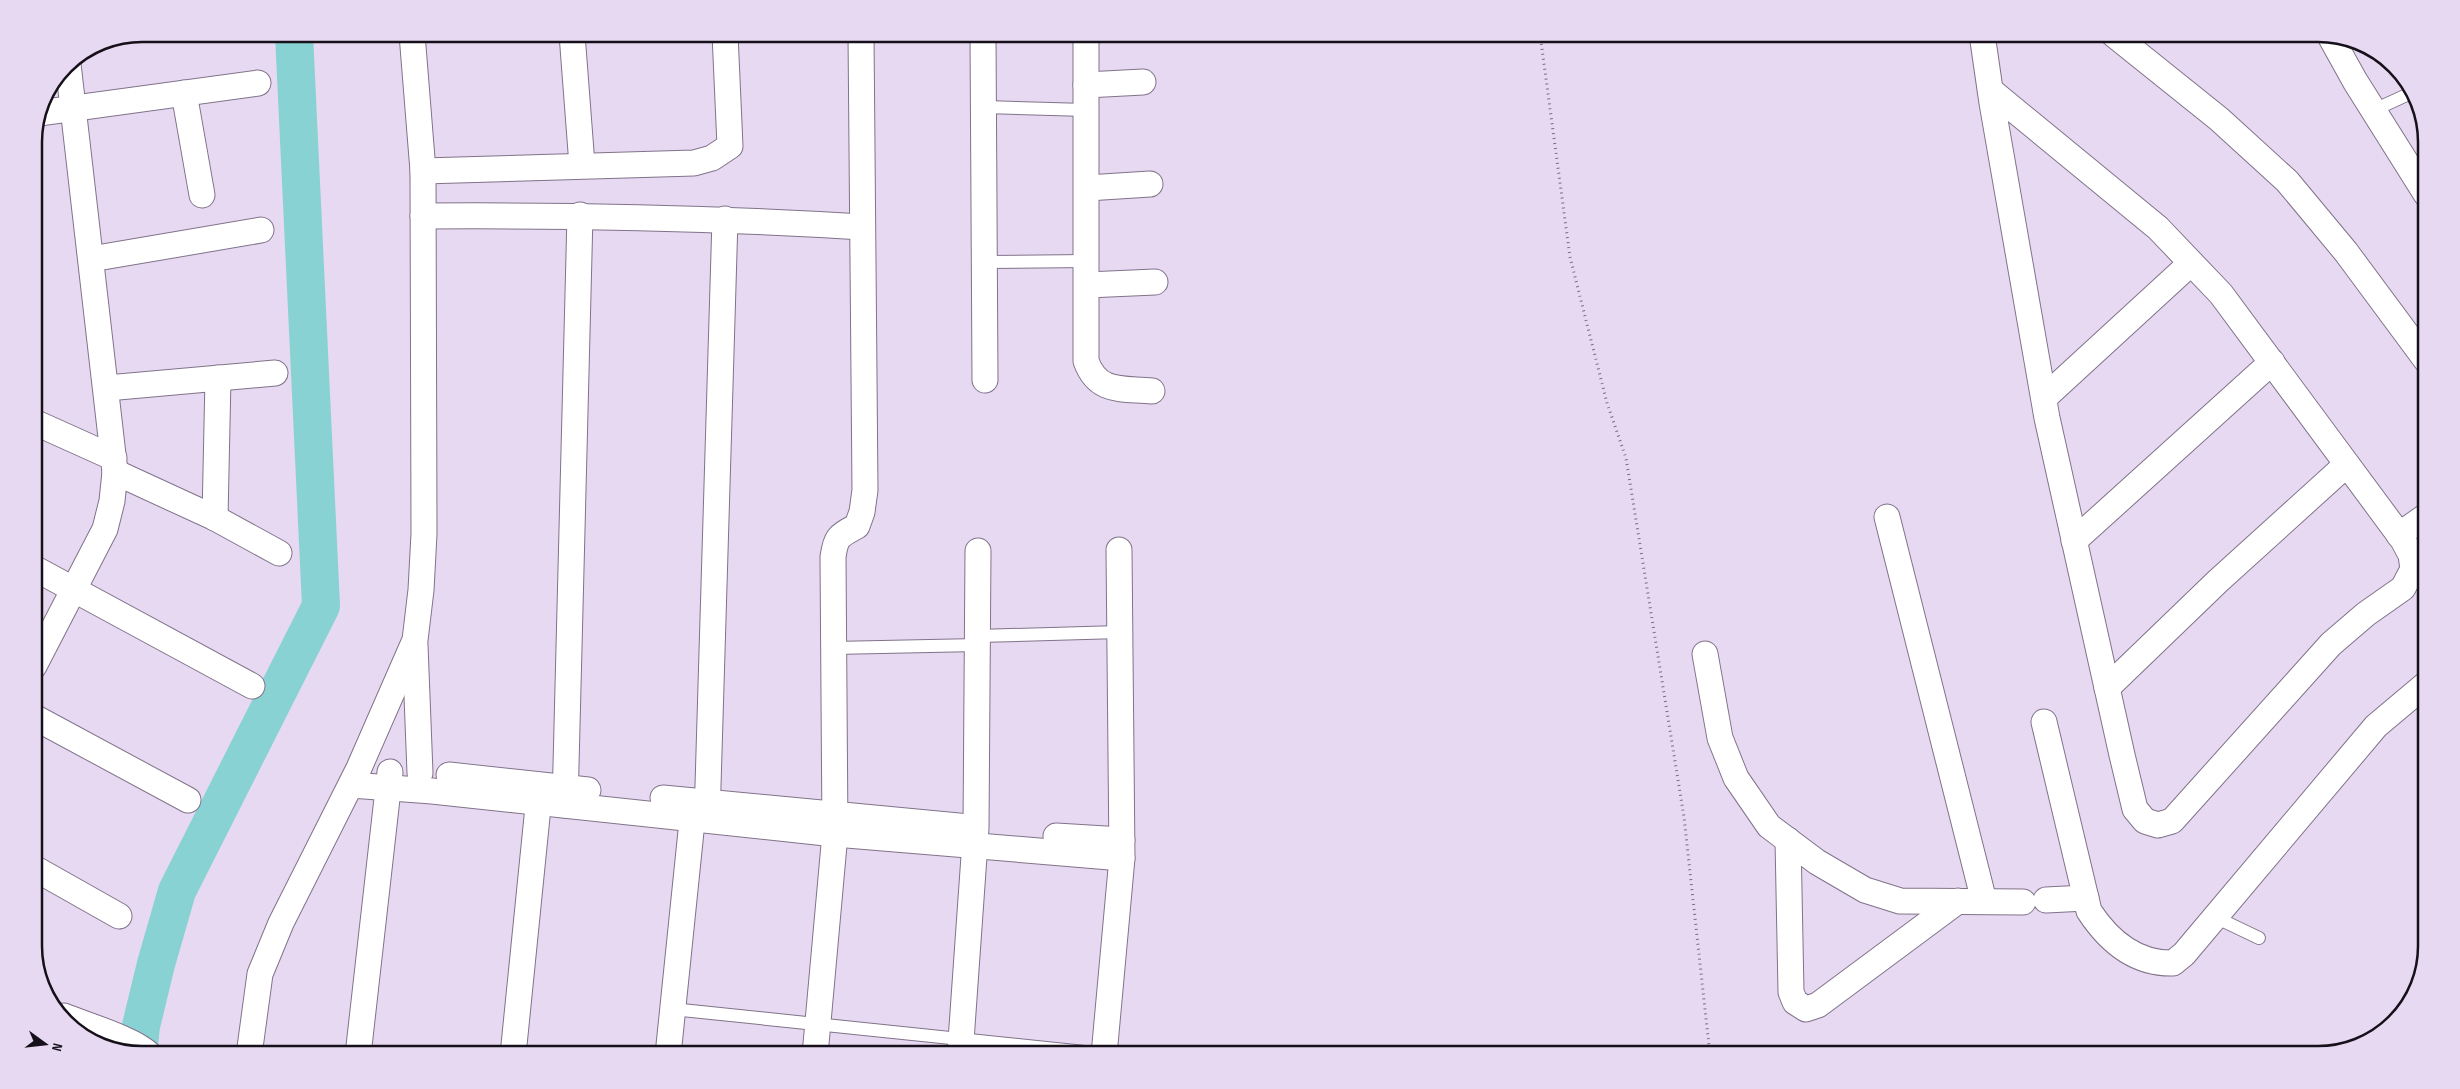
<svg xmlns="http://www.w3.org/2000/svg" width="2460" height="1089" viewBox="0 0 2460 1089" font-family="'Sofia Sans Condensed',sans-serif">
  <style>
    .lines { fill: none; stroke-linecap: round; stroke-linejoin: round }
    .river { stroke: #89d2d4; stroke-width: 38 }
    .lane-casing { stroke: #807389; stroke-width: 14 }
    .street-casing { stroke: #807389; stroke-width: 27 }
    .path { stroke: #776e7f; stroke-width: 3; stroke-dasharray: 1 4; stroke-linecap: butt }
    .lane { stroke: #fff; stroke-width: 12 }
    .street { stroke: #fff; stroke-width: 25 }
    .rim { fill: none; stroke: #151019; stroke-width: 2.5 }
  </style>
  <rect width="100%" height="100%" fill="#e7d9f2"/>
  <g class="lines">
    <!-- river -->
    <polyline class="river" points="138,1054 141,1026 156,964 177,891 321,606 294,34"/>
    <defs>
      <g id="lane">
        <polyline points="984,107 1086,110"/>
        <polyline points="2374,110 2411,93"/>
        <polyline points="985,262 1087,261"/>
        <polyline points="978,636 1120,632"/>
        <polyline points="833,648 978,645"/>
        <polyline points="2215,917 2259,938"/>
        <polyline points="672,1009 1104,1054"/>
      </g>
      <g id="street">
        <polyline points="572,34 582,165"/>
        <polyline points="983,34 985,380"/>
        <path d="M1086,34v327c12,33 36,27 66,30"/>
        <polyline points="1982,34 1992,103 2047,418 2122,755 2135,809 2145,821 2158,825 2172,821 2331,644 2366,614 2403,588 2413,569 2411,555 2403,540 2221,294 2158,228 1990,90"/>
        <polyline points="2113,34 2219,119 2287,181 2346,252 2426,360"/>
        <polyline points="2330,36 2355,81 2426,194"/>
        <polyline points="1086,85 1143,82"/>
        <polyline points="184,93 202,195"/>
        <polyline points="39,113 258,83"/>
        <polyline points="423,171 694,163 712,158 730,146 725,34"/>
        <polyline points="1087,188 1150,184"/>
        <path d="M423,216c147,-1 293,2 439,11"/>
        <polyline points="91,259 261,230"/>
        <polyline points="1087,285 1155,282"/>
        <polyline points="107,388 275,373"/>
        <polyline points="2044,398 2191,263"/>
        <polyline points="34,422 114,458"/>
        <polyline points="115,472 215,518 279,553"/>
        <polyline points="1887,517 1984,901"/>
        <polyline points="215,518 218,378"/>
        <polyline points="2399,535 2426,516"/>
        <polyline points="2074,541 2272,362"/>
        <polyline points="34,568 252,686"/>
        <polyline points="415,645 420,773"/>
        <polyline points="1705,654 1720,738 1736,778 1769,826 1817,862 1865,890 1900,901 2023,902"/>
        <polyline points="34,666 105,529 112,501 115,472 68,64"/>
        <polyline points="2107,688 2218,581 2346,465"/>
        <polyline points="34,717 188,800"/>
        <path d="M2044,722l45,189c19,29 46,53 84,52l11,-9 192,-228 50,-42"/>
        <polyline points="449,775 588,790"/>
        <polyline points="351,785 432,791 835,834 1122,858"/>
        <polyline points="663,798 969,827"/>
        <polyline points="565,805 580,215"/>
        <polyline points="707,819 725,219"/>
        <polyline points="1056,836 1122,840"/>
        <polyline points="1788,840 1791,992 1795,1002 1806,1009 1818,1005 1958,901"/>
        <polyline points="34,868 119,916"/>
        <polyline points="2046,900 2086,898"/>
        <path d="M64,1016c22,9 70,23 86,39"/>
        <polyline points="249,1055 260,974 281,923 359,768 415,640 421,590 424,534 423,171 412,34"/>
        <polyline points="358,1055 390,772"/>
        <polyline points="513,1055 540,787"/>
        <polyline points="668,1055 694,802"/>
        <path d="M815,1055l20,-221 -2,-277c3,-21 6,-21 24,-31l5,-14 3,-22 -4,-456"/>
        <polyline points="960,1055 976,828 978,551"/>
        <polyline points="1104,1055 1122,858 1119,550"/>
      </g>
    </defs>
    <!-- lane casing -->
    <use href="#lane" class="lane-casing"/>
    <!-- street casing -->
    <use href="#street" class="street-casing"/>
    <!-- path -->
    <polyline class="path" points="1540,34 1570,257 1607,403 1626,458 1684,817 1710,1055"/>
    <!-- lane -->
    <use href="#lane" class="lane"/>
    <!-- street -->
    <use href="#street" class="street"/>
  </g>
  <!-- crop -->
  <path d="M0 0H2460V1089H0ZM142 42H2318A100 100 0 0 1 2418 142V946A100 100 0 0 1 2318 1046H142A100 100 0 0 1 42 946V142A100 100 0 0 1 142 42Z" fill="#e7d9f2" fill-rule="evenodd"/>
  <path class="rim" d="M142 42H2318A100 100 0 0 1 2418 142V946A100 100 0 0 1 2318 1046H142A100 100 0 0 1 42 946V142A100 100 0 0 1 142 42Z"/>
  <!-- north arrow -->
  <g transform="translate(45 1044) rotate(105)" stroke="#e7d9f2" stroke-width="4" paint-order="stroke">
  <path d="M0-4L9 19L0 12L-9 19Z" fill="#151019"/>
  <text y="-8" font-size="14" font-weight="bold" text-anchor="middle" fill="#151019">N</text>
  </g>
</svg>
